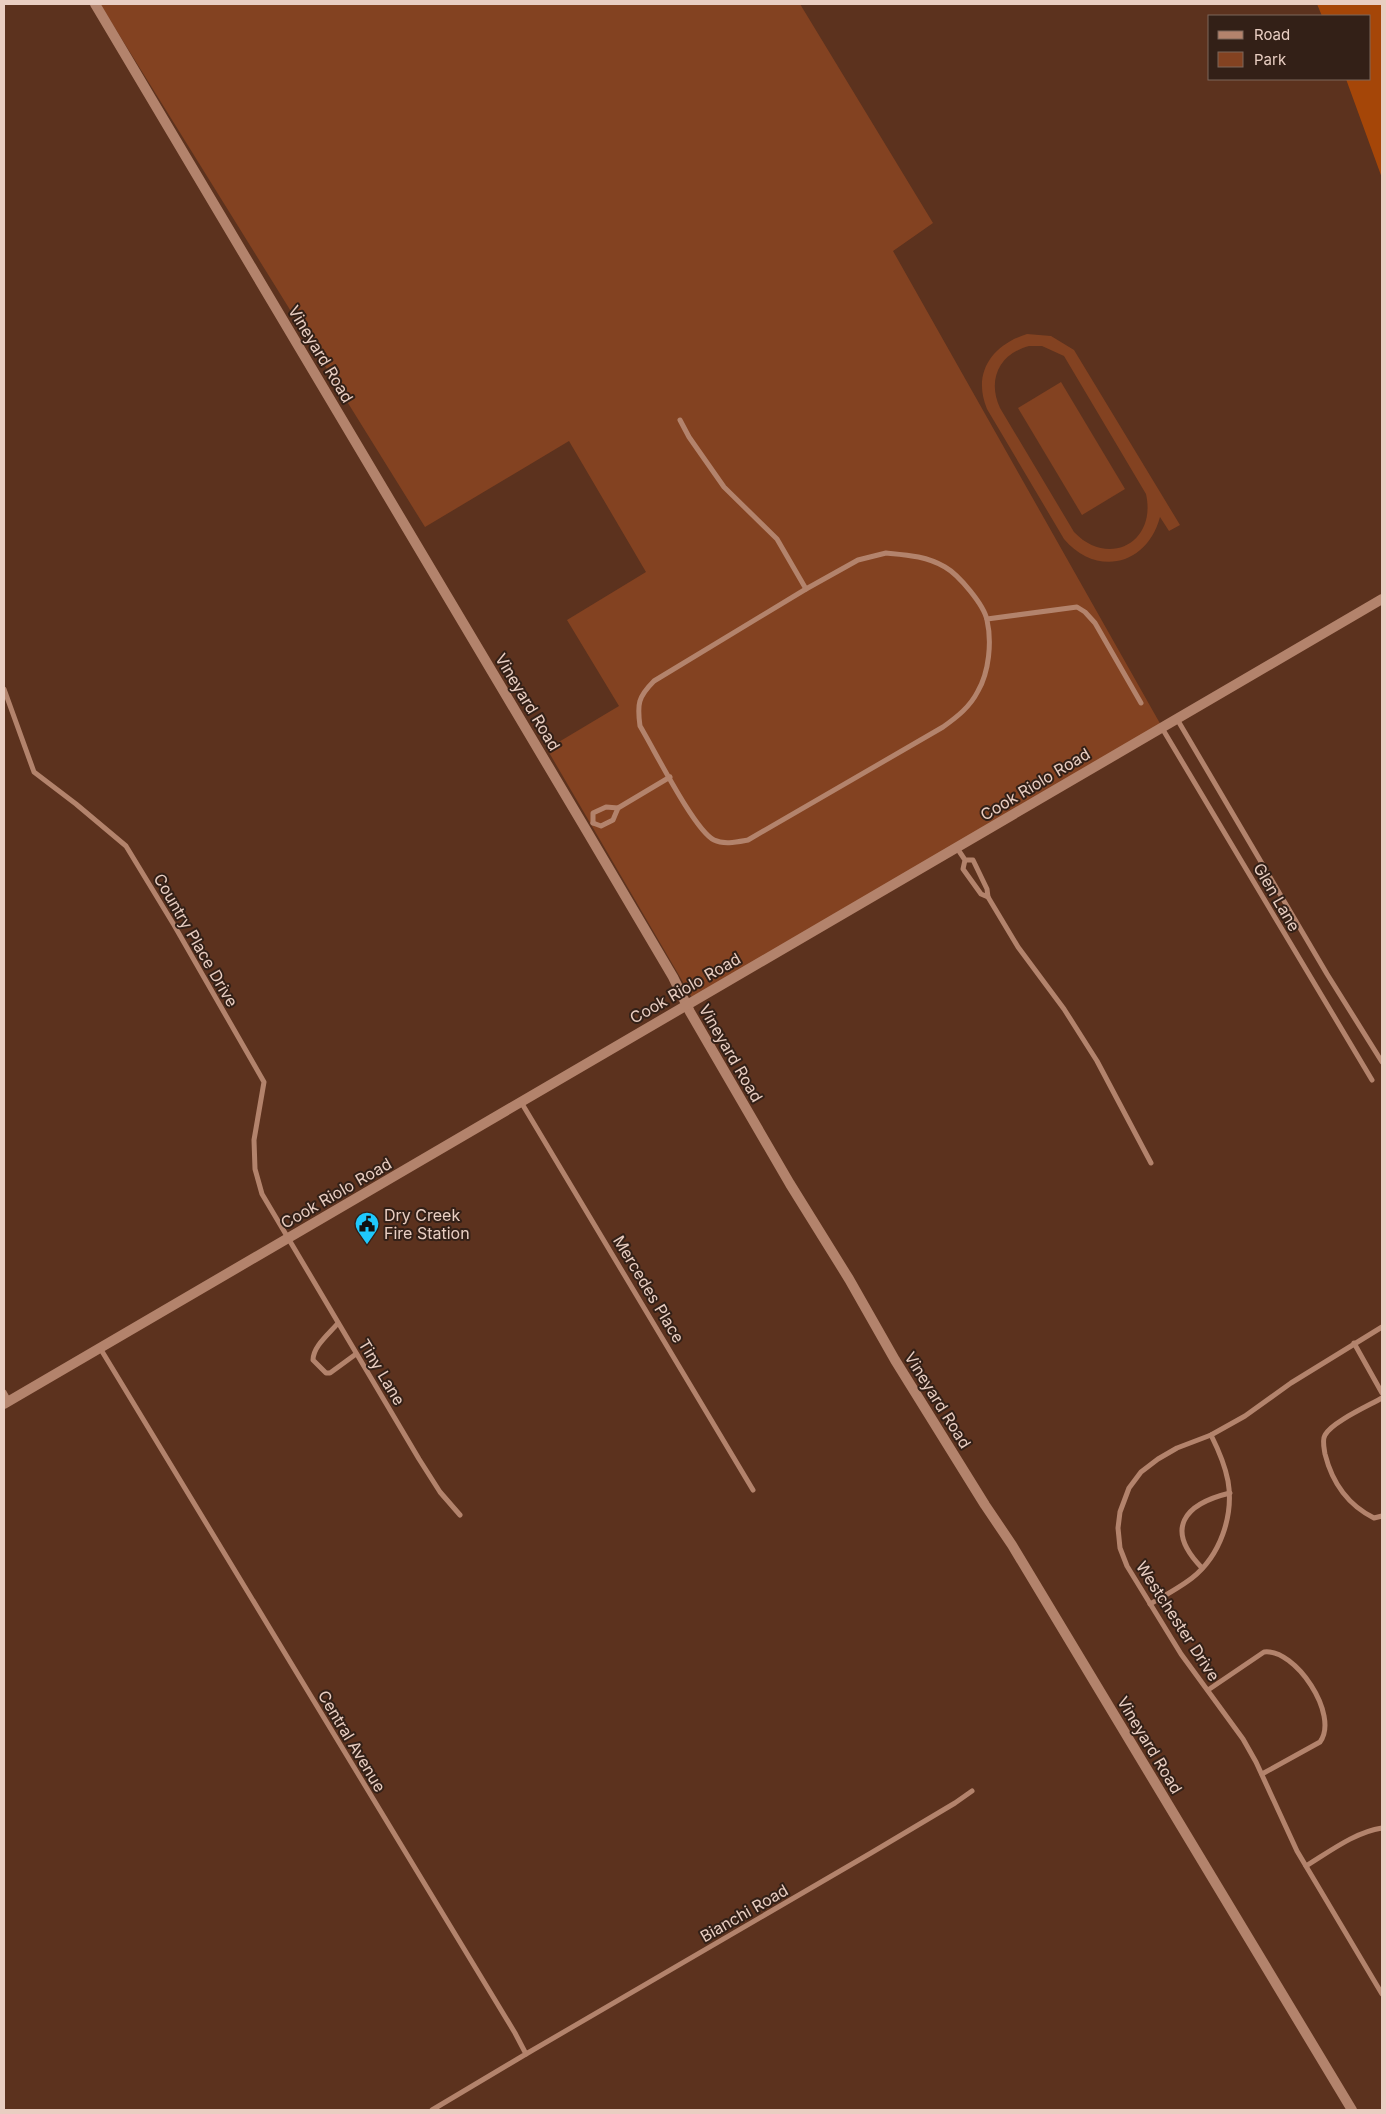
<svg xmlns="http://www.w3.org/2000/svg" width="1386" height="2114" viewBox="0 0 1386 2114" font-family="Inter,sans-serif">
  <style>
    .green { fill: #834221; fill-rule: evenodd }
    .forest { fill: #a54608 }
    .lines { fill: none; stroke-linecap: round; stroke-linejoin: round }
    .street { stroke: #b3836c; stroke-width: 5 }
    .secondary { stroke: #b3836c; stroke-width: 10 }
    .labels { text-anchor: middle; stroke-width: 4; stroke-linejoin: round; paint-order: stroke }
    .street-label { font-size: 16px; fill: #e9cec2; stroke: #332017 }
    .poi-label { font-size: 16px; fill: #e9cec2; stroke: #332017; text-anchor: start }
  </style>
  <rect width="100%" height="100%" fill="#5c321e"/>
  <!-- green -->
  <g class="green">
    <polygon points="100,4 800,4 933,223 893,251 1162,727 694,1001 547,749 619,706 567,620 646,572 569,441 425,527"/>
    <path d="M1027,334l24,2 23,14 106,175 -11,6 -9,-14c-13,49 -64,60 -96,22l-77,-130c-15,-36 5,-64 40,-75zM1029,346h13l22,10 82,138c11,49 -38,74 -72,38l-74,-124c-13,-28 -1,-54 29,-62z"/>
    <polygon points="1061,382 1125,489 1082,515 1018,408"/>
  </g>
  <!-- forest -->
  <polygon class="forest" points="1317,4 1382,4 1382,178 1346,79 1370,79 1370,16 1322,16"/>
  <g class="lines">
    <!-- street -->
    <g class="street">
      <polyline points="680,420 689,437 724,487 777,539 806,589"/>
      <path d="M886,553c21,2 40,3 59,14 14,8 39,38 42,53 5,22 2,52 -9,71 -8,16 -21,26 -35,36l-195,113c-11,2 -24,5 -34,0 -20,-10 -60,-91 -74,-114 -3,-22 -2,-29 14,-45l152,-92 52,-29z"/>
      <polyline points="987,619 1077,607 1085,612 1095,623 1141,703"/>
      <polyline points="4,689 34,772 76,804 126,846 174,925 264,1082 254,1140 255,1169 262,1194 419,1459 440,1492 460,1515"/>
      <polyline points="1177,719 1327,974 1382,1062"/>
      <polyline points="1162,728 1372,1080"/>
      <polyline points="593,823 601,826 613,820 618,808 670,777"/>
      <polyline points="593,823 593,813 606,807 618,808"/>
      <polyline points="957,848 965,860 963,869 981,894 988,897 987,889 973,860 965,860"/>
      <polyline points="988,897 1018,947 1064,1009 1097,1061 1151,1163"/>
      <polyline points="521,1102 753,1490"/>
      <path d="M338,1323c-8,10 -25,23 -25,37l13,13h4l26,-19"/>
      <polyline points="1382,1327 1291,1383 1245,1416 1211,1435 1177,1448 1158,1459 1141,1472 1129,1488 1120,1512 1118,1528 1120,1548 1127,1566 1181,1654 1243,1739 1256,1762 1297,1851 1382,1994"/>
      <polyline points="1354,1343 1382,1393"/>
      <polyline points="100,1348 515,2033 526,2054 432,2110"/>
      <polyline points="4,1392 9,1401"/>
      <path d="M1382,1398c-14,8 -50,24 -57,37 -3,5 -1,13 0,19 7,28 23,51 49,64l8,-2"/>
      <path d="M1202,1568c-38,-39 -18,-64 28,-75"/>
      <path d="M1150,1604c14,-8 29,-16 42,-26 28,-22 42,-62 36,-97 -3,-16 -10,-32 -17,-46"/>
      <path d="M1208,1690l56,-38c31,-4 76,63 56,90l-58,32"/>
      <path d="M1306,1866c23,-14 49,-34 76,-38"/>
      <polyline points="526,2054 871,1853 955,1803 972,1791"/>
    </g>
    <!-- secondary -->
    <g class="secondary">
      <polyline points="95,4 585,828 673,977 690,1012 790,1184 849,1279 895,1360 985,1505 1012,1545 1352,2110"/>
      <polyline points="4,1404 1382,599"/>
    </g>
  </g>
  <!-- icons -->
  <defs>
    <symbol id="civic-pin" viewBox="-11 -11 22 30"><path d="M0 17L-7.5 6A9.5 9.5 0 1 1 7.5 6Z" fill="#1fc9fd" stroke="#332017"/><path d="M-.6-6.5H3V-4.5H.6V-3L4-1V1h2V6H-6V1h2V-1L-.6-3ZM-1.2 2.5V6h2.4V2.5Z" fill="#111"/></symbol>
  </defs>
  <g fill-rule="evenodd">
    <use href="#civic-pin" x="353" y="1210" width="28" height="38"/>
  </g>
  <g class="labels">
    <!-- street labels -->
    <g class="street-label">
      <text transform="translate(321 354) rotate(59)" y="6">Vineyard Road</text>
      <text transform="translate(528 702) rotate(59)" y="6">Vineyard Road</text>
      <text transform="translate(1035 784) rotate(-31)" y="6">Cook Riolo Road</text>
      <text transform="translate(1277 897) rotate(60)" y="6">Glen Lane</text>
      <text transform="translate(196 940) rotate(60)" y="6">Country Place Drive</text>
      <text transform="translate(685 988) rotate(-30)" y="6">Cook Riolo Road</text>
      <text transform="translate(731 1053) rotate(60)" y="6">Vineyard Road</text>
      <text transform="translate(336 1193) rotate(-30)" y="6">Cook Riolo Road</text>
      <text transform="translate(649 1289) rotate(59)" y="6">Mercedes Place</text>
      <text transform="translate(382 1372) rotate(59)" y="6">Tiny Lane</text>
      <text transform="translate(938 1400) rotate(58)" y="6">Vineyard Road</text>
      <text transform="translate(1178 1621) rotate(57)" y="6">Westchester Drive</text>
      <text transform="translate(352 1741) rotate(59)" y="6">Central Avenue</text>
      <text transform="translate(1150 1745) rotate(59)" y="6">Vineyard Road</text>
      <text transform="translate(744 1913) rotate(-30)" y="6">Bianchi Road</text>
    </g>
    <!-- poi labels -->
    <g class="poi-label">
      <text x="384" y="1221">Dry Creek<tspan x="384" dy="18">Fire Station</tspan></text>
    </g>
  </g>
  <!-- border -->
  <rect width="1386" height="2114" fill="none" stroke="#e9cec2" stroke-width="10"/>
  <!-- legend -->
  <rect x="1208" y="15" width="162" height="65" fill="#332017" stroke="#7c665b"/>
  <rect x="1218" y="31" width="25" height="8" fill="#b3836c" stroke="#7c665b"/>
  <text x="1254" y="40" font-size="15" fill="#e9cec2">Road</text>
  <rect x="1218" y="52" width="25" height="15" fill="#834221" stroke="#7c665b"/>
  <text x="1254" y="65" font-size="15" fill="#e9cec2">Park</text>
</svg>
